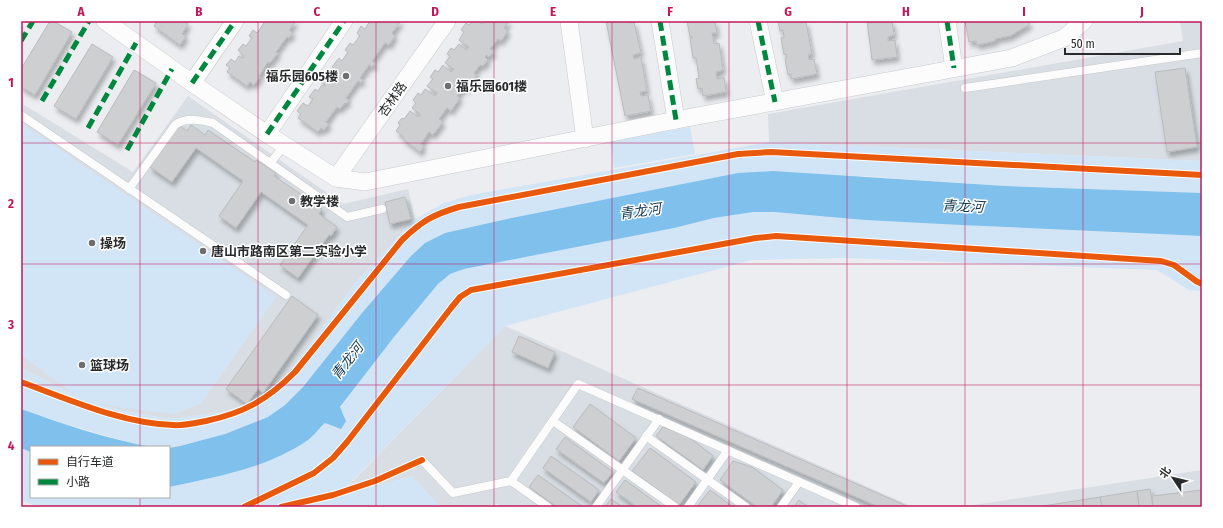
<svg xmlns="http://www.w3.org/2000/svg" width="1223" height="528" viewBox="0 0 1223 528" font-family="'Fira Sans Condensed','Noto Sans SC',sans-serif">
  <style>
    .built { fill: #d8dee3 }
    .green { fill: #d1e5f6 }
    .water { fill: #7fc0ed }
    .building { fill: #cecfd1; stroke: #b9bbbd; filter: url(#shadow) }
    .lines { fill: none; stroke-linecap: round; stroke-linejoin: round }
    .service-casing { stroke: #c7c9cb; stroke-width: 9 }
    .minor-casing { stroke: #c7c9cb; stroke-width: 18 }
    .service { stroke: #fcfcfd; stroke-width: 8 }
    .minor { stroke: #fcfcfd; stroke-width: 17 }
    .quiet { stroke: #00873e; stroke-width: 5; stroke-dasharray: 10 5; stroke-linecap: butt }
    .cycleway-casing { stroke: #fff; stroke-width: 8 }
    .cycleway { stroke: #e8590c; stroke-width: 6 }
    .grid { fill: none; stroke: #c2185b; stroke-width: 1; stroke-opacity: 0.55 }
    .poi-dot { fill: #6d6e70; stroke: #fff; stroke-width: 1.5 }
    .labels { text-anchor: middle; stroke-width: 3; stroke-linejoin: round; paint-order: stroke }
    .poi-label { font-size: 13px; font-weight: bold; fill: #292a2b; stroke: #fff; text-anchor: start }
    .street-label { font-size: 13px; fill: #292a2b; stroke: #fff }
    .water-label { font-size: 14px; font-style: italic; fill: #133953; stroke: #fff }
    .neatline { fill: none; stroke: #c2185b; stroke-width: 1.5 }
    .grid-label { font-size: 13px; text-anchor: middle; font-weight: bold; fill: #c2185b }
  </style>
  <defs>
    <filter id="shadow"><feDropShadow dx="2.5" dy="4.5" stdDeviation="2" flood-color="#0004"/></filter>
  </defs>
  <rect width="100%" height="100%" fill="#ebedf0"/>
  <!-- built -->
  <g class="built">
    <polygon points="1180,21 1202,21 1202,161 769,142 768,114 1183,41"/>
    <polygon points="188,96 343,204 408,189 415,219 356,282 288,374 270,392 255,401 235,410 171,419 128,412 84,400 21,368 21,103 133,172"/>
    <polygon points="505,326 913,507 502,507 498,504 481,507 440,507 412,476 337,497"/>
    <polygon points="1202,470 1202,507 961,507"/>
  </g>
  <!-- green -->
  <g class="green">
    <polygon points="21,123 276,297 201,404 174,414 124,408 93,402 128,412 171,419 235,410 255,401 270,392 288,374 356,282 415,219 444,203 471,195 770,142 1202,161 1202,193 1005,186 861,176 507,219 362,313 303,387 285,405 268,417 225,434 180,446 169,448 152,447 131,443 59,422 21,409 21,368 80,398 21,355"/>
    <polygon points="690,127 695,154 614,168 610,141"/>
    <path d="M753,212c48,0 95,7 143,9 102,6 204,11 306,15v55l-13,-1 -32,-20 -313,-12 -92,2 -247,66 -168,170 75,-20 28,31h-403l-16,-7v-52l10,4v45h138v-10c47,-10 99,-19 139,-47 6,-4 12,-12 17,-17l21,-3 -6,-12 54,-71 44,-53 12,-10 14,-5 210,-41 40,-10z"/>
  </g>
  <!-- water -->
  <g class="water">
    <path d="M773,171l232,15 197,7v43l-241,-11 -95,-5 -92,-8h-21l-39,6 -40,10 -210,41 -14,5 -12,10 -44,53 -54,70 6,14 -5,8 -16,-6c-6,5 -11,13 -17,17 -40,28 -92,37 -139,47v-39l11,-2 45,-12 43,-17 17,-12 18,-18 59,-74 49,-57 14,-13 20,-10 62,-14 231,-46z"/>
    <path d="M21,409c42,15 86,30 131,38h-121v5l-10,-4z"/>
  </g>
  <!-- building -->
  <g class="building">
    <polygon points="50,21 53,21 72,32 35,95 21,87 21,69"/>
    <polygon points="157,21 186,21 185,22 188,24 182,34 186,36 180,45 154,26"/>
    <polygon points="262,21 296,21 289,30 293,33 289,38 287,37 276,52 278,53 270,63 268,62 259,76 260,77 254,85 250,82 247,86 227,72 230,68 226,65 231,59 235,62 239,56 243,58 244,56 238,50 243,44 246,46 252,38 249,36 253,30 257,33 264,23"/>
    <polygon points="370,21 401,21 392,33 395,36 389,45 385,43 372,61 375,63 372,67 369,65 360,78 363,80 361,83 358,81 346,98 349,100 346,104 345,103 340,109 337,107 326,122 329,124 324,130 321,128 318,132 298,118 301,114 297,111 303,103 308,106 313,99 309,97 315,89 318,91 322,85 324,86 325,85 321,82 326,75 330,78 336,70 332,67 339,58 342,61 348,52 345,50 350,43 353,45 360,36 357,33 361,26 365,29"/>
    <polygon points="472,21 477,21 482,24 483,22 481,21 509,21 504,28 508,31 501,41 498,39 490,49 494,51 489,57 486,55 485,57 488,60 483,66 480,65 474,73 477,75 466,89 464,87 457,96 460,98 451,111 447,108 439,119 443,122 433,135 429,132 421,144 424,146 420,152 403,139 404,137 396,131 400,125 398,123 402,118 404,119 410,111 418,117 421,115 412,108 416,103 413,100 418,93 421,95 425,89 435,96 437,93 427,86 433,79 430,77 435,70 438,72 443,65 451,72 454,69 445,63 450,56 447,54 451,48 454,50 459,44 466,50 469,47 459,40 464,32 461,30 466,23 469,25"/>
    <polygon points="606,21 628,21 629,23 634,22 641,53 633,55 634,59 641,57 647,91 640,92 641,96 648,95 651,111 625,116"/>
    <polygon points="687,21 715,21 717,33 712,33 714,44 719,43 723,70 716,72 717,79 724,77 726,92 703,96 702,88 698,89 696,79 699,78 696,58 693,58 690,38 693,37 690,37"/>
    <polygon points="778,21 801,21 801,23 806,22 812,54 808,55 809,60 814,59 817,74 791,79 791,74 788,75 785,59 787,58 786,54 784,55 781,38 784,37 783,30 780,31"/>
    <polygon points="867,21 892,21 894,35 888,37 888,41 895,40 897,57 872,60"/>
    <polygon points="965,21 1028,21 1030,24 1010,36 995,39 995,41 977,45 976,41 969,42"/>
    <polygon points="92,44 113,57 76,119 54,106"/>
    <polygon points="1185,68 1197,147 1167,152 1155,72"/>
    <polygon points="134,70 156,83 118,145 97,132"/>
    <polygon points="179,125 187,131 191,125 205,135 208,130 255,162 256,160 276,173 274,176 322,209 319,214 337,227 331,236 329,235 298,278 280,265 308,225 261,192 236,228 219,216 243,181 196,148 172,182 150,167"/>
    <polygon points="405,197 411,219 390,224 385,202"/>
    <polygon points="292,296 318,315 263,393 258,389 247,404 226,389"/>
    <polygon points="519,336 555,352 548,368 512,352"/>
    <polygon points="638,388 909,507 879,507 632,399"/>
    <polygon points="590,404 636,438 619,461 573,427"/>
    <polygon points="663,427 686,435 713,456 703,470 656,436"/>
    <polygon points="565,437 613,472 604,483 556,449"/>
    <polygon points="650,448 696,482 679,505 632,471"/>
    <polygon points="551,456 599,490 591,502 543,468"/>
    <polygon points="733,461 752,467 783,490 771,507 757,507 720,480"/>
    <polygon points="538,475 583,507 557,507 529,487"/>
    <polygon points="625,480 662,507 637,507 616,492"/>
    <polygon points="1150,489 1153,507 1139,507 1137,491"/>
    <polygon points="710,490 733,507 697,507"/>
    <polygon points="1202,490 1202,507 1153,507 1152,496"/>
    <polygon points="1137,491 1139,507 1102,507 1100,497"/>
    <polygon points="1100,497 1102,507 1037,507"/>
    <polygon points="611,499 623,507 605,507"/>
    <polygon points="799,500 808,507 794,507"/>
  </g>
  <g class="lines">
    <defs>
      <g id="service">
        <polyline points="965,88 1202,53"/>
        <polyline points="21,115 286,295"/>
        <polyline points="270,163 347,217 382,209"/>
        <path d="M129,189l46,-64c11,-8 26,-5 38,-2l57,40 15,-18"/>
        <polyline points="553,421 675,507"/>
        <polyline points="646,436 746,507"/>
        <polyline points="422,460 453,493 511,481 578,384 856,507"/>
        <polyline points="511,481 548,507"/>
        <polyline points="596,507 659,419"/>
        <polyline points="688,507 728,450"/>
        <polyline points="781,507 799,482"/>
      </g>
      <g id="minor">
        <polyline points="105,21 192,83 267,134 336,178 365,182 676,120 1012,58 1064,38 1084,21"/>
        <polyline points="569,21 585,139"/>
        <polyline points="660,21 676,120"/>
        <polyline points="758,21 775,102"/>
        <polyline points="947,21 954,68"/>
        <polyline points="192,83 235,21"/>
        <polyline points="267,134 344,21"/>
        <polyline points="336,178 447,21"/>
      </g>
    </defs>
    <!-- service casing -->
    <use href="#service" class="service-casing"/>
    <!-- minor casing -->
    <use href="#minor" class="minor-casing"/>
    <!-- service -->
    <use href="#service" class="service"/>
    <!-- minor -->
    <use href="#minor" class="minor"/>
    <!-- quiet -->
    <g class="quiet">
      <polyline points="660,21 676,120"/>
      <polyline points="758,21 775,102"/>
      <polyline points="947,21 954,68"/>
      <polyline points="21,41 33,21"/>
      <polyline points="192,83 235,21"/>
      <polyline points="42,101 89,21"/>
      <polyline points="88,128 136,43"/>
      <polyline points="267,134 344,21"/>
      <polyline points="127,150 172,69"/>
    </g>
    <defs>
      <g id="cycleway">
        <path d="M21,382c47,17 102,42 152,43 11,1 22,-2 33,-4 38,-8 61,-21 89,-49l107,-132c20,-19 30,-25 57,-33l279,-53 33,-2 431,23"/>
        <polyline points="244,507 314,473 333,458 347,442 451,308 460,297 471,290 756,238 776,236 1161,261 1174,265 1196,281 1202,284"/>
        <polyline points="281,507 333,495 375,481 422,460"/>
      </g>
    </defs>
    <!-- cycleway casing -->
    <use href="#cycleway" class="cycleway-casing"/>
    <!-- cycleway -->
    <use href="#cycleway" class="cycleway"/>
  </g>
  <!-- grid -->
  <path class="grid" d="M140,21v426M258,21v486M376,21v486M494,21v486M612,21v486M729,21v486M847,21v486M965,21v486M1083,21v486M21,143h1181M21,264h1181M21,385h1181M140,497v10"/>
  <!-- markers -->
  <g class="poi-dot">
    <circle cx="346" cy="76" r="4"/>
    <circle cx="448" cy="86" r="4"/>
    <circle cx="292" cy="201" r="4"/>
    <circle cx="92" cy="243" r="4"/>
    <circle cx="203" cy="251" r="4"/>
    <circle cx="82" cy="365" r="4"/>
  </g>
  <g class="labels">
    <!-- poi labels -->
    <g class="poi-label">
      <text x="338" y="81" text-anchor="end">福乐园605楼</text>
      <text x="456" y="91">福乐园601楼</text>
      <text x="300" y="206">教学楼</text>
      <text x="100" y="248">操场</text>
      <text x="211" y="256">唐山市路南区第二实验小学</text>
      <text x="90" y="370">篮球场</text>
    </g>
    <!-- street labels -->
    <g class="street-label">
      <text transform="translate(392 99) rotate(-55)" y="5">杏林路</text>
    </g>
    <!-- water labels -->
    <g class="water-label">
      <text transform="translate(963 206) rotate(3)" y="5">青龙河</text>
      <text transform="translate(640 211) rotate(-8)" y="5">青龙河</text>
      <text transform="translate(347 361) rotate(-52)" y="5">青龙河</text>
    </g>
  </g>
  <!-- border -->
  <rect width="1223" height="528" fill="none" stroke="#ffffff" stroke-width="44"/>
  <!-- legend -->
  <rect x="30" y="446" width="140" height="52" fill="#ffffff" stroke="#a9aaaa"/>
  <rect x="38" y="459" width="20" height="6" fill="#e8590c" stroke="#a9aaaa"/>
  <text x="66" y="466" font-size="12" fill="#292a2b">自行车道</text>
  <rect x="38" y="479" width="20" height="6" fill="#00873e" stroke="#a9aaaa"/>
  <text x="66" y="486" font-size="12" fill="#292a2b">小路</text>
  <!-- north arrow -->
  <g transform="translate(1173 478) rotate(305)" stroke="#ffffff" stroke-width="3" paint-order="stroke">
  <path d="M0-3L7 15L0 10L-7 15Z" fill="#292a2b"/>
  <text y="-6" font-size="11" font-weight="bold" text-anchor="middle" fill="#292a2b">北</text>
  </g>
  <!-- scale -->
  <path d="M1065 48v6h115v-6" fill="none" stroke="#292a2b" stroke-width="2"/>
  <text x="1071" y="48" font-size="12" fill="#292a2b" stroke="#ffffff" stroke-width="3" paint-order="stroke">50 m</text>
  <rect x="22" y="22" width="1179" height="484" class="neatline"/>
  <g class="grid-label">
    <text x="81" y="16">A</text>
    <text x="199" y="16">B</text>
    <text x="317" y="16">C</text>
    <text x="435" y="16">D</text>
    <text x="553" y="16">E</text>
    <text x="670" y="16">F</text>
    <text x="788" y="16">G</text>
    <text x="906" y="16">H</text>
    <text x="1024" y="16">I</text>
    <text x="1142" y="16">J</text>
    <text x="11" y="87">1</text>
    <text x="11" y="208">2</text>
    <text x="11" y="329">3</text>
    <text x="11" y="450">4</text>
  </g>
</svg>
